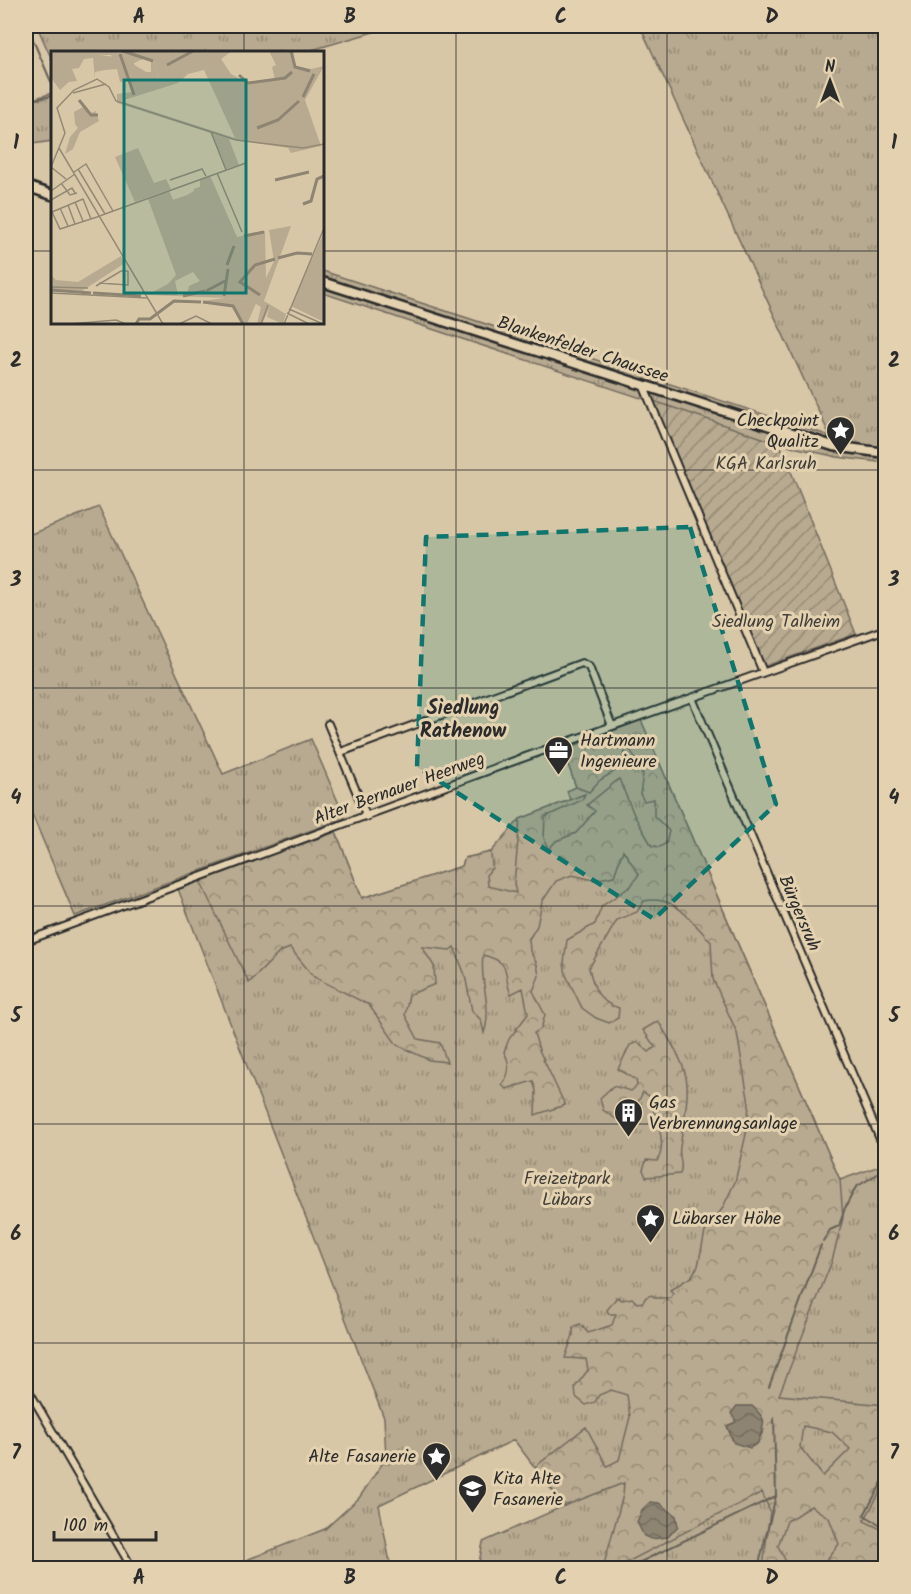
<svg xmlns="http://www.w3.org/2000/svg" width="911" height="1594" viewBox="0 0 911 1594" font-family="Kalam,sans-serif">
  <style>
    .grass { fill: url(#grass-tufts); stroke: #726a5e; stroke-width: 1.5 }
    .forest { fill: url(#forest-crowns); stroke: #726a5e; stroke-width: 1.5; fill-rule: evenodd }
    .garden { fill: url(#garden-furrows); stroke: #726a5e; stroke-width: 1.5 }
    .water { fill: url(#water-waves); stroke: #666056; stroke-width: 1.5 }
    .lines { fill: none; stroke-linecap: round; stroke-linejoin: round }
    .stream { stroke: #666056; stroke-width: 2 }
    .street-casing { stroke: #2b2b2b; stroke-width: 10 }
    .secondary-casing { stroke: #2b2b2b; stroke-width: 13 }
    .street { stroke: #e3d1af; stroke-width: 6 }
    .secondary { stroke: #e3d1af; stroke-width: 8 }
    .marked { fill: #0f766e; fill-opacity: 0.2; stroke: #0f766e; stroke-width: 4.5; stroke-dasharray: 12 8; stroke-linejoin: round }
    .grid { fill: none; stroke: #2b2b2b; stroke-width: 1.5; stroke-opacity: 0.55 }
    .labels { text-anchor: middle; stroke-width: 6; stroke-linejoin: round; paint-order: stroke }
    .street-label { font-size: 18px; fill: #2b2b2b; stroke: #e3d1af }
    .poi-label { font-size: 18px; fill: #2b2b2b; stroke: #e3d1af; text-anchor: start }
    .park-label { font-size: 18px; fill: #403e3a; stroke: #e3d1af }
    .neighbourhood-label { font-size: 20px; font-weight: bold; fill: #2b2b2b; stroke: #e3d1af }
    .inset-river { fill: none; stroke: #8e8472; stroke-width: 3 }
    .inset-road { fill: none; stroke: #938975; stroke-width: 1.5 }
    .view { fill: #0f766e; fill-opacity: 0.15; stroke: #0f766e; stroke-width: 3 }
    .inset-edge { fill: none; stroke: #2b2b2b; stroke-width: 3 }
    .neatline { fill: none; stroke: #2b2b2b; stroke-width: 2 }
    .grid-label { font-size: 20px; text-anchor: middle; font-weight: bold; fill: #2b2b2b }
  </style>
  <defs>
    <pattern id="grass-tufts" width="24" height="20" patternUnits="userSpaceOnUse" patternTransform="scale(1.5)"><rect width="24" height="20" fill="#b8aa90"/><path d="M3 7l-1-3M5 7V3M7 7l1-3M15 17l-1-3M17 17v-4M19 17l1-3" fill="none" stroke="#968b76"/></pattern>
    <pattern id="forest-crowns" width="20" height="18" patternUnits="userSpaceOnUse" patternTransform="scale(1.5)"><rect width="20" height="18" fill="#b8aa90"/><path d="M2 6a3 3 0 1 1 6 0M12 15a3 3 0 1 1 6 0" fill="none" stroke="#968b76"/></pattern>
    <pattern id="garden-furrows" width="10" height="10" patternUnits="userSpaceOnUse" patternTransform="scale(1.5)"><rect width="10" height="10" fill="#b8aa90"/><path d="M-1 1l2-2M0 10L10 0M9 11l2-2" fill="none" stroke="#968b76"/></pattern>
    <pattern id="water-waves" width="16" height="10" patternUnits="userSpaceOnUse" patternTransform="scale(1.5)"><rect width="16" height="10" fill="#8e8472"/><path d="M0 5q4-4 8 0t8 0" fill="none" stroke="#746c5e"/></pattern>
  </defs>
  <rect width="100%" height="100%" fill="#d8c7a7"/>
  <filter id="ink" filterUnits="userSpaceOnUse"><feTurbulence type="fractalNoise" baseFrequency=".0167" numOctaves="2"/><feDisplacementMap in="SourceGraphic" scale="12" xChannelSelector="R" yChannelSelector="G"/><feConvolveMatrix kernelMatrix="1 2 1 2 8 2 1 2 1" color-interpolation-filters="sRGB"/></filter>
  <g filter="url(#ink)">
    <!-- grass -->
    <g class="grass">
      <polygon points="37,26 394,26 305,52 52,52 52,60"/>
      <polygon points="640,26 885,26 885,463 837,457 780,444 323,293 323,271 830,436"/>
      <polygon points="52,93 52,141 26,145 26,101"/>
      <polygon points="99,507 223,774 311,739 345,818 75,916 26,800 26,536"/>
      <polygon points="641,720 840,1180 885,1164 885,1568 478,1568 483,1542 564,1506 514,1440 379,1505 391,1568 226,1568 325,1529 359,1498 386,1458 384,1418 178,889 336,832 362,898 462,866 465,858 491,852 520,819 570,800 567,791 576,787 563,750"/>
    </g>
    <!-- forest -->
    <g class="forest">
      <path d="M641,720l199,460 3,38 -11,43 -53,134 106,10v78l-21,38 21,10v37h-65l19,-24 -10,-26 -18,-12 -24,15 -9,25 11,22h-26l7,-57 -8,-19 -146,76h-13l20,-73 1,-12 -60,23 -29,-39 51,-40 21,39 12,-6 11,-43 -3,-22 -16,-5 -12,5 -4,7 -9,3 -10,-8 -1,-10 13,-17 -2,-11 -21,-1 8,-23v-8l7,-3 8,9 24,-8 4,-11h-7l-2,-4 10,-13 5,3 10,-2 5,5 6,-1 3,-5 6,-2 3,3h16l2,-5 -3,-3 21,-13 7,-11 7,-34 17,-23 13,-27 12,-52 2,-26 -12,-71 -24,-54 -2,-37c-20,-21 -35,-48 -67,-41l-7,11 -20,8 -28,48c5,21 9,34 30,40l-1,10 -9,5 -13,-5 -14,-10 -16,-33 -2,-12 3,-23 28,-16 7,-18 29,-20 8,-12 -16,-24 -9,26 -20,4 -22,-5 -16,6 -14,21 -5,24 -8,13 1,12 7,13 2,12 -6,15 12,24 -4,14 -7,4 5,17 26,55 -30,10 1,-24 -3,-10 -27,8 -4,-4c8,-11 9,-21 2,-33l5,-13 19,-25 -5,-26 -12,6c-9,-18 4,-31 -28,-39 -4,27 10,51 1,78l-3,-13 -9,-9 -7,-36 -11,-28 -4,3 -28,-3 12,19 1,18 -26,11 -4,20 13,24 22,4 7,19 -18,-2 -32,-15 -28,-40 -55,-28 -24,-29 -10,4 -31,31 -49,-102 136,-49 26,66 100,-32 3,-8 26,-6 1,16 -5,6 1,12 28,7 -2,-9 6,-65 65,-25 -3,6 -37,17 -1,21 4,12 8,-9 20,-8 19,-22 -8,-6 32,-26 16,38 17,29 8,1 6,-4 3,-12 -15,-15v-17l-10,2 -4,-7 3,-20 -13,-25 -4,1 -9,20 -17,10 -11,12 -13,-5 -13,-37zM734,1416l30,14 -4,7 -26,6 -7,-17 9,-4zM803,1426l29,6 18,17 -27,27 -23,-29z"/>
      <path d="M658,1021c37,59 32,59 22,126 -2,10 4,17 0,27l-34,3 -3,-7 3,-10 11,1c12,-17 -3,-47 -8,-65l-6,-4 -10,20 -17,7 -13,-9 -3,-12 13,-12 18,5 6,-5 -1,-6 -18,-11 12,-24 8,-3 11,10 6,-5 -12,-17z"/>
    </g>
    <!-- garden -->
    <polygon class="garden" points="648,399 780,444 856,634 760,668"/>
    <!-- water -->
    <g class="water">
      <path d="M737,1406h15c18,16 11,17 6,37l-8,5 -16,-5 -7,-17 9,-4 -5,-9z"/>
      <polygon points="650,1502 659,1503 676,1516 678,1526 668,1537 651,1539 644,1536 637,1522 642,1510"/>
    </g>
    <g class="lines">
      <!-- stream -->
      <g class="stream">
        <polyline points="27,26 52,84"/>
        <polyline points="26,101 52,96"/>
        <polyline points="823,1241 830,1230 839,1226 845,1208 856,1187 886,1169"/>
        <polyline points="769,1387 821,1245"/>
        <polyline points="886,1475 864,1515 886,1528"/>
        <polyline points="628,1568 776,1496"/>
        <polyline points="758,1568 776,1496 774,1418"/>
      </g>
      <defs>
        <g id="street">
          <polyline points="644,387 763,672"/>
          <polyline points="692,698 880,1139"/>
          <polyline points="328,724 367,817"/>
          <polyline points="341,752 582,663 589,667 612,726"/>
          <polyline points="26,941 514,761 886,629"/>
          <polyline points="26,1386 132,1568"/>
        </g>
        <g id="secondary">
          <polyline points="26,186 52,195"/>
          <polyline points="322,282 833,446 886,453"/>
        </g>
      </defs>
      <!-- street casing -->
      <use href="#street" class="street-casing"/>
      <!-- secondary casing -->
      <use href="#secondary" class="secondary-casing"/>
      <!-- street -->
      <use href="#street" class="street"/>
      <!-- secondary -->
      <use href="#secondary" class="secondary"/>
    </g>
  </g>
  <!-- marked area -->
  <path class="marked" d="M690,527l86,277 -122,115 -237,-152 9,-230z"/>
  <!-- grid -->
  <path class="grid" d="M244,26v26M456,26v1542M667,26v1542M26,251h26M322,251h564M244,322v1246M26,470h860M26,688h860M26,906h860M26,1124h860M26,1343h860"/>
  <!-- icons -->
  <defs>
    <symbol id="sight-pin" viewBox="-11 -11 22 30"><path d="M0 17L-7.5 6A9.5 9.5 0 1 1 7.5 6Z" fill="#2b2b2b" stroke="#e3d1af"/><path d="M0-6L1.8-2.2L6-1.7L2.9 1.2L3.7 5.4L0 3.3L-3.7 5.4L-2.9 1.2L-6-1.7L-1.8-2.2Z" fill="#fff"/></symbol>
    <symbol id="office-pin" viewBox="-11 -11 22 30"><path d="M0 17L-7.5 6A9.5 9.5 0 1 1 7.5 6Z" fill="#2b2b2b" stroke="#e3d1af"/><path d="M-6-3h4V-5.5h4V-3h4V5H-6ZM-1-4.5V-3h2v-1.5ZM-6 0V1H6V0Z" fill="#fff"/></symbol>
    <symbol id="building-pin" viewBox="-11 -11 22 30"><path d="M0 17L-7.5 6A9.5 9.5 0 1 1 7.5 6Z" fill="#2b2b2b" stroke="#e3d1af"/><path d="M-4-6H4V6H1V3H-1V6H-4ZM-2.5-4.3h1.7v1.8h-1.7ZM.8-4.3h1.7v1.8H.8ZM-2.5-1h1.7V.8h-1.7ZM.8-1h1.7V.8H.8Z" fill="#fff"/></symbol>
    <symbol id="school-pin" viewBox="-11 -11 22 30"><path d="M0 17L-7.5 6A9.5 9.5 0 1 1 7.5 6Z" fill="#2b2b2b" stroke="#e3d1af"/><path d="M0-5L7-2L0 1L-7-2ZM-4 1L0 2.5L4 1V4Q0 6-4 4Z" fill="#fff"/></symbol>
  </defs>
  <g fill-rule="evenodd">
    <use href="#sight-pin" x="824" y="414" width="33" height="45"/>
    <use href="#office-pin" x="542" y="734" width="33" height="45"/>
    <use href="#building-pin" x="612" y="1096" width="33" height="45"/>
    <use href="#sight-pin" x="634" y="1202" width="33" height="45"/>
    <use href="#sight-pin" x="420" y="1440" width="33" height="45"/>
    <use href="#school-pin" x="456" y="1472" width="33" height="45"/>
  </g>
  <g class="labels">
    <!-- street labels -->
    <g class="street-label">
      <text transform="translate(583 349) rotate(18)" y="6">Blankenfelder Chaussee</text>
      <text transform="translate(399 788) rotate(-20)" y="6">Alter Bernauer Heerweg</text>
      <text transform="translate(800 913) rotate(67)" y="6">Bürgersruh</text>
    </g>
    <!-- poi labels -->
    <g class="poi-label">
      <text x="819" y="426" text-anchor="end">Checkpoint<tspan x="819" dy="21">Qualitz</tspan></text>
      <text x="580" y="746">Hartmann<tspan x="580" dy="21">Ingenieure</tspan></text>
      <text x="649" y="1108">Gas<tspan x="649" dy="21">Verbrennungsanlage</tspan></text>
      <text x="672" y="1224">Lübarser Höhe</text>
      <text x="416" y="1462" text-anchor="end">Alte Fasanerie</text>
      <text x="493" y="1484">Kita Alte<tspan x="493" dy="21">Fasanerie</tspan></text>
    </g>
    <!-- park labels -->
    <g class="park-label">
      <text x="766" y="469">KGA Karlsruh</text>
      <text x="776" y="627">Siedlung Talheim</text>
      <text x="567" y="1184">Freizeitpark<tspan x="567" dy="21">Lübars</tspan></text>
    </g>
    <!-- neighbourhood labels -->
    <g class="neighbourhood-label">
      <text x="463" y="714">Siedlung<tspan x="463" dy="23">Rathenow</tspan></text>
    </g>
  </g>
  <!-- overview -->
  <g transform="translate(51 51)">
    <rect width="273" height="273" fill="#d8c7a7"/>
    <path d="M0,0h48l1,4 23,3 23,14h5v-11h3l4,17 20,5 -57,18 114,37 -31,-68 -16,4 -13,-13 11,-10h46l-11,8 10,15 18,10 26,-4 -3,-13 4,-2 -7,-14h24l3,15 15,3 13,-3 -19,34 16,46 -30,7 -3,-5 -59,-9 -112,-36v-9l16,-2 -6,-17v6l-7,1 -3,-13 -12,1 -10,2v7l-2,-21 -9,1 -5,9 -7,1 5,12 -8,1 -9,8 -9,-12zM45,61l3,9 -19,11 -7,17 -8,5 5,-17 8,-9 -3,-4zM87,97l16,35 12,-4 5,10 -36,13 -20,-45zM159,125l27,61 28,-6 1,47 8,-17 -5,-31 22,-4 -27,75 22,13 -16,-7 -8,17h-5l4,-17 -5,-3 1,-5 -110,-4 21,-11 8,-9 -28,-76 21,-8 4,9 13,-4 14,-9v-7zM142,221l7,9 -11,5 -2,9h-9l-3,-14zM273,181v90l-33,-16z" fill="#b8aa90" fill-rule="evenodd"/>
    <path d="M34,55l6,7 5,-2 -1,5 -20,8 -1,-12zM159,125l27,62 -8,28 19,2 -8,15 21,10 -3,6 -33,-1 1,-18 -21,10 3,-12 -8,3 -4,-5 7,-5 4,4 1,-9 -7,1v-10l16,-7 7,-19 -5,-25 -5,-5 -11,8 4,7 -7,-6 8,-16 -11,6 3,28 -4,1 -4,-4 3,-10 -4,-7 -2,10 -3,-11h-5l1,15 -19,-15 -5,4 -7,-13 18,-7 4,9 17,-6 3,5 1,-10 8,-3 -2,-6z" fill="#b8aa90"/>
    <path d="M48,0h87l-10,10 12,13 -10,9 -20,-5 -4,-17 -11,-2 -9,4 1,4h-11l-1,-9 -11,1 -1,-4h-11z" fill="#b8aa90"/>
    <path d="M250,77l5,19 -16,-2 -3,-10zM219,255l16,8 -3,10 -16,-7z" fill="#b8aa90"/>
    <path d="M160,82l18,6 10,26 -13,4zM70,205l4,7 -43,28 -31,-2v-14l5,5 22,2zM174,247l33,1 -11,25h-3l-11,-19 -30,-4z" fill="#b8aa90"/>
    <path class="inset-river" d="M72,0l30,10M240,0l4,16 15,4M69,3l14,41M116,14l26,-14M188,24l9,8 37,-5 7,-6M252,46l11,-23M28,49l12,15h7M206,77l21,-8 21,-19M224,129l34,-8M252,153l8,-3 6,-22 7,-3M193,185l20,-4M227,207l19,-5 15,1M176,214l7,-19M0,239l40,3M155,240l21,-11M42,242l48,3M209,244l-20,-13 15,-17 20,-6M132,245l22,-5M173,245l4,-27M152,251l30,4 10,18M85,273l3,-5h11l24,-18 27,1"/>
    <path class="inset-road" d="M22,42l33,-9M160,81l15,38M8,97l104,176M0,116l14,-34 -8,-25 17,-18 23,-11 12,8 7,14 120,39 67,8 21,-4M0,116l15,12M27,118l27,45M23,121l12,-8 27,47M166,122l25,59M119,129l32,-11 4,7M10,132l9,12 7,-2M0,140l24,-17M0,149l21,-12 3,5M24,151l8,19M17,154l7,19M9,157l8,18M40,168l-8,-20 -31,13 8,17 37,-12 8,-3 141,-51M48,232l29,2v-14M45,235l25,-15h7M0,236l37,1M0,242l96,5M238,258l34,15M236,262l22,11M18,273l47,-4 10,4M128,273l17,-8 16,8M210,273l7,-19M233,273l40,-96"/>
    <path class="view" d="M73,29h122v213h-122z"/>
    <rect width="273" height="273" class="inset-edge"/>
  </g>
  <!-- margin -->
  <rect width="911" height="1594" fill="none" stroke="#e3d1af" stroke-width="66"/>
  <!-- north arrow -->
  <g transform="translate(830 81)" stroke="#e3d1af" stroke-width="4.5" paint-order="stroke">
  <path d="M0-4.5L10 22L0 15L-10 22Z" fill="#2b2b2b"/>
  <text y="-9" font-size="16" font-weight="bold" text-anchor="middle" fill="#2b2b2b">N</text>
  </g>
  <!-- scale -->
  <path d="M54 1531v9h102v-9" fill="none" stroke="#2b2b2b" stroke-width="3"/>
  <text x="63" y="1531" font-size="18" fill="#2b2b2b" stroke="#e3d1af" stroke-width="4.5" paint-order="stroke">100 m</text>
  <rect x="33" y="33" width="845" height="1528" class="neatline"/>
  <g class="grid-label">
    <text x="139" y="23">A</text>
    <text x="350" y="23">B</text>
    <text x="561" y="23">C</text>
    <text x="772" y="23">D</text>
    <text x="16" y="149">1</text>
    <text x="894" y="149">1</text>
    <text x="16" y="367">2</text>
    <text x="894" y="367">2</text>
    <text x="16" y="586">3</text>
    <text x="894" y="586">3</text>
    <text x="16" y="804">4</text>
    <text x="894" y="804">4</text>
    <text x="16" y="1022">5</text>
    <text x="894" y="1022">5</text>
    <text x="16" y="1240">6</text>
    <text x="894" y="1240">6</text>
    <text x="16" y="1459">7</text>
    <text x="894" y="1459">7</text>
    <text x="139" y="1584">A</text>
    <text x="350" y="1584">B</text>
    <text x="561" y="1584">C</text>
    <text x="772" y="1584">D</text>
  </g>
</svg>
